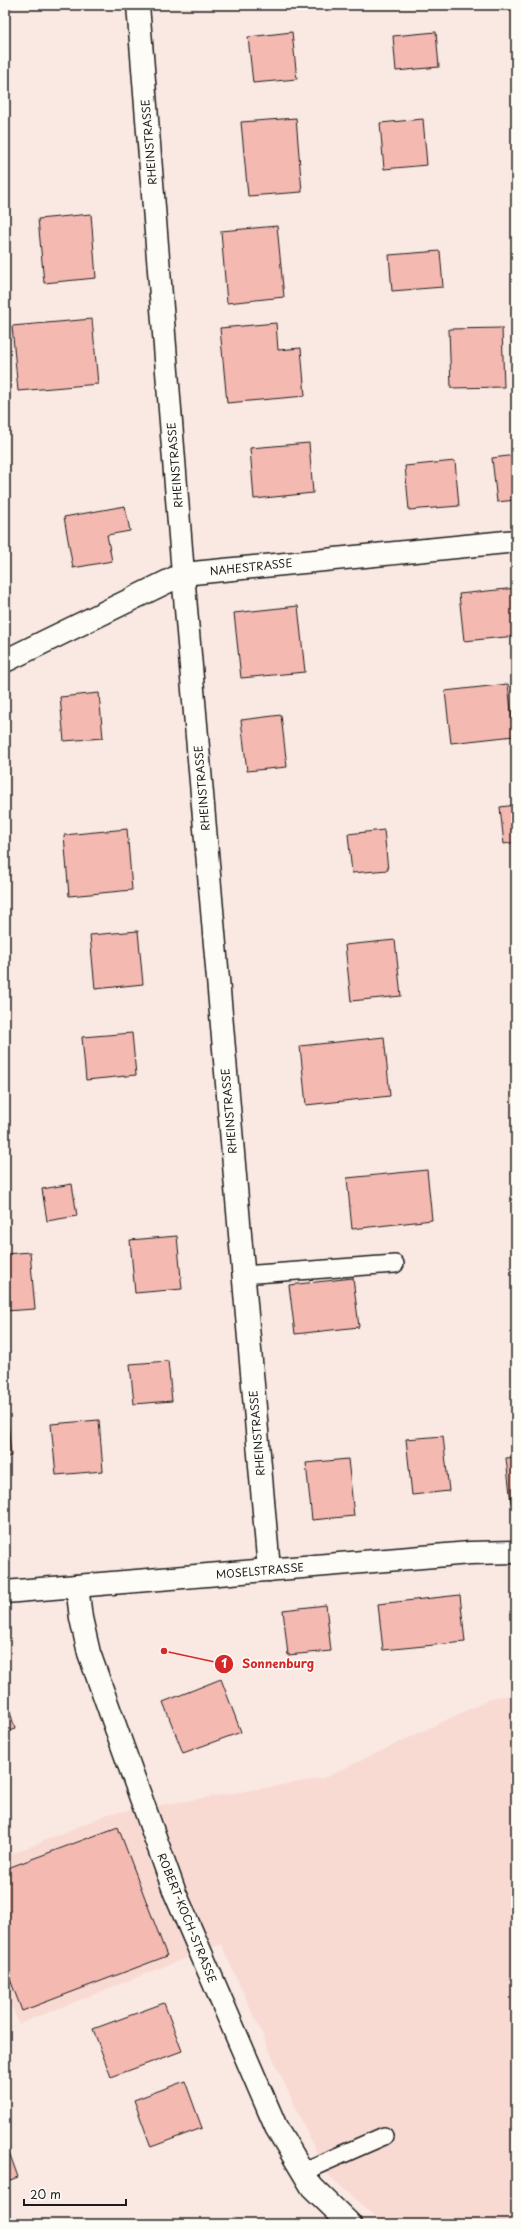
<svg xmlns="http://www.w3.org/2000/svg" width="521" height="2229" viewBox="0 0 521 2229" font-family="'Playpen Sans',sans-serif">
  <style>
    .built { fill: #f8dad3 }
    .building { fill: #f4b9b1; stroke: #1c1c1c }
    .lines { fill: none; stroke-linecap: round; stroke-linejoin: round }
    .lane-casing { stroke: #1c1c1c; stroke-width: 20 }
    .street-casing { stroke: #1c1c1c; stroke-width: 25 }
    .lane { stroke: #fdfcf7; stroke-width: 17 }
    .street { stroke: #fdfcf7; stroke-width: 22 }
    .labels { text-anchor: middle; stroke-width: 3; stroke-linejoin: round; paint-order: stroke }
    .street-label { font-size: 11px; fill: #1c1c1c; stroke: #fdfcf7 }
    .leader { fill: none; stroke: #d62828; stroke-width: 1.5 }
    .callout-dot { fill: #d62828; stroke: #fdfcf7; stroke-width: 1.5 }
    .mark-label { font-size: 12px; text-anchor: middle; font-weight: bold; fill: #fff }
    .callout-label { font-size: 12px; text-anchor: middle; font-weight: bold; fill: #d62828; stroke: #fdfcf7; stroke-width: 3; stroke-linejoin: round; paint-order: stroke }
  </style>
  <rect width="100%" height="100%" fill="#fae8e2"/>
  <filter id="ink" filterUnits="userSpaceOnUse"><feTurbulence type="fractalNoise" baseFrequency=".025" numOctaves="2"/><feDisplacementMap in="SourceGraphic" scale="8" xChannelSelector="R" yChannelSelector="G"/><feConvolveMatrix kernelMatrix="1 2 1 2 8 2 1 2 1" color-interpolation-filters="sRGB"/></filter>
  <g filter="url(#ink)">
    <!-- built -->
    <polygon class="built" points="516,1695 516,2224 383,2224 325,2172 221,1944 19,2024 5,1990 5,1857 108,1814 324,1778 495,1697"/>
    <!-- building -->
    <g class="building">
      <polygon points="292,32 297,79 253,83 248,37"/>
      <polygon points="436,32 439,67 396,71 393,36"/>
      <polygon points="296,118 302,192 248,196 241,122"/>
      <polygon points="423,119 427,165 384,169 380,123"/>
      <polygon points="91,214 96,278 44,283 38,219"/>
      <polygon points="277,226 284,297 227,303 221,231"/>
      <polygon points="440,251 443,287 392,291 389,255"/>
      <polygon points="92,319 98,384 18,391 12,326"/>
      <polygon points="276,323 278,350 301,348 305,396 227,403 220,328"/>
      <polygon points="502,328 504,387 451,388 449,329"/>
      <polygon points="309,443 313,493 254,499 250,448"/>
      <polygon points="516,455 516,500 497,502 492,458"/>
      <polygon points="455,461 459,506 409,510 405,466"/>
      <polygon points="125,506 130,531 107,535 112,561 73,568 64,517"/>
      <polygon points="516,588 516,636 464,641 459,594"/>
      <polygon points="298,606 305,672 241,678 234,613"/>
      <polygon points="508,684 514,736 451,743 445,691"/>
      <polygon points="99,693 103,738 64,741 60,697"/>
      <polygon points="281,715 287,767 247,771 241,720"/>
      <polygon points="516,805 516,842 504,844 500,807"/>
      <polygon points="127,829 132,890 69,896 64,835"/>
      <polygon points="384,830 388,870 352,873 348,834"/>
      <polygon points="138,931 143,984 95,989 90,935"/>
      <polygon points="395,940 401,996 351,1001 345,945"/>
      <polygon points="132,1033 136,1075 86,1080 82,1037"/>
      <polygon points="384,1037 390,1096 306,1105 300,1046"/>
      <polygon points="427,1170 432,1220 352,1229 347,1178"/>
      <polygon points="72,1184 77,1216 47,1221 42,1189"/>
      <polygon points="177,1236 182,1289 135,1293 130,1240"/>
      <polygon points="30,1252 35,1309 5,1311 5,1254"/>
      <polygon points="353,1278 359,1327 295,1334 289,1285"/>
      <polygon points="168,1361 172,1401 134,1404 130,1364"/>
      <polygon points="5,1411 7,1411 11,1456 5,1457"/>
      <polygon points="99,1420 103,1471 56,1475 51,1424"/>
      <polygon points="443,1436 449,1491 412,1495 406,1439"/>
      <polygon points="516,1457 516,1502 511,1503 506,1458"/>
      <polygon points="348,1459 354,1516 312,1520 306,1463"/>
      <polygon points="460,1595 465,1642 383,1650 378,1604"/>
      <polygon points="326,1605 331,1651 288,1655 283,1610"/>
      <polygon points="221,1679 241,1732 183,1753 163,1702"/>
      <polygon points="5,1694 15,1729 5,1732"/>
      <polygon points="118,1827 167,1956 22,2011 5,1966 5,1869"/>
      <polygon points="164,2003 182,2051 111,2077 93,2029"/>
      <polygon points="185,2081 202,2128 151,2147 134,2100"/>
      <polygon points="5,2141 18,2177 5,2182"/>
    </g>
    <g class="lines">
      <defs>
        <g id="lane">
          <polyline points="243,1275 395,1264"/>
          <polyline points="302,2172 384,2136"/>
        </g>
        <g id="street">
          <polyline points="138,5 183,574 269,1570"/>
          <polyline points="5,661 183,574 516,541"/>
          <polyline points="77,1586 81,1618 89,1653 175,1893 276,2127 312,2187 350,2224"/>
          <polyline points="5,1592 470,1553 516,1552"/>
        </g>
      </defs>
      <!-- lane casing -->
      <use href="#lane" class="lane-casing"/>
      <!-- street casing -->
      <use href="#street" class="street-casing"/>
      <!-- lane -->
      <use href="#lane" class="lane"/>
      <!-- street -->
      <use href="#street" class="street"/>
    </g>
  </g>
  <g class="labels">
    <!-- street labels -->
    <g class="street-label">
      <text transform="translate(149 142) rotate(-95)" y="4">RHEINSTRASSE</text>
      <text transform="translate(175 465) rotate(-95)" y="4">RHEINSTRASSE</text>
      <text transform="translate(251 567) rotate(-6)" y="4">NAHESTRASSE</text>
      <text transform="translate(202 788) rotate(-95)" y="4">RHEINSTRASSE</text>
      <text transform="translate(229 1111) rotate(-95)" y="4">RHEINSTRASSE</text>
      <text transform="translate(257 1433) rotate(-95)" y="4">RHEINSTRASSE</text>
      <text transform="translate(260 1571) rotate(-5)" y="4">MOSELSTRASSE</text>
      <text transform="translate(187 1918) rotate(68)" y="4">ROBERT-KOCH-STRASSE</text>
    </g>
  </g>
  <!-- callouts -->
  <path class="leader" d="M164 1651L224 1664"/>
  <g class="callout-dot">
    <circle cx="164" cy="1651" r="4"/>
    <circle cx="224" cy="1664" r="10"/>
  </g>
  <g class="mark-label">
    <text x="224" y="1668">1</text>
  </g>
  <g class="callout-label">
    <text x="278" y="1668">Sonnenburg</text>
  </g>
  <!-- margin -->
  <rect width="521" height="2229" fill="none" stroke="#fdfcf7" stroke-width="20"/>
  <rect x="10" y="10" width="501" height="2209" fill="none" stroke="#1c1c1c" stroke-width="1.5" filter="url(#ink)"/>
  <!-- scale -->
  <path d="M24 2199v6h102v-6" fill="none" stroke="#1c1c1c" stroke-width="2"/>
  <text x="30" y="2199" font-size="12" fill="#1c1c1c" stroke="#fdfcf7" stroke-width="3" paint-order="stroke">20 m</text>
</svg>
